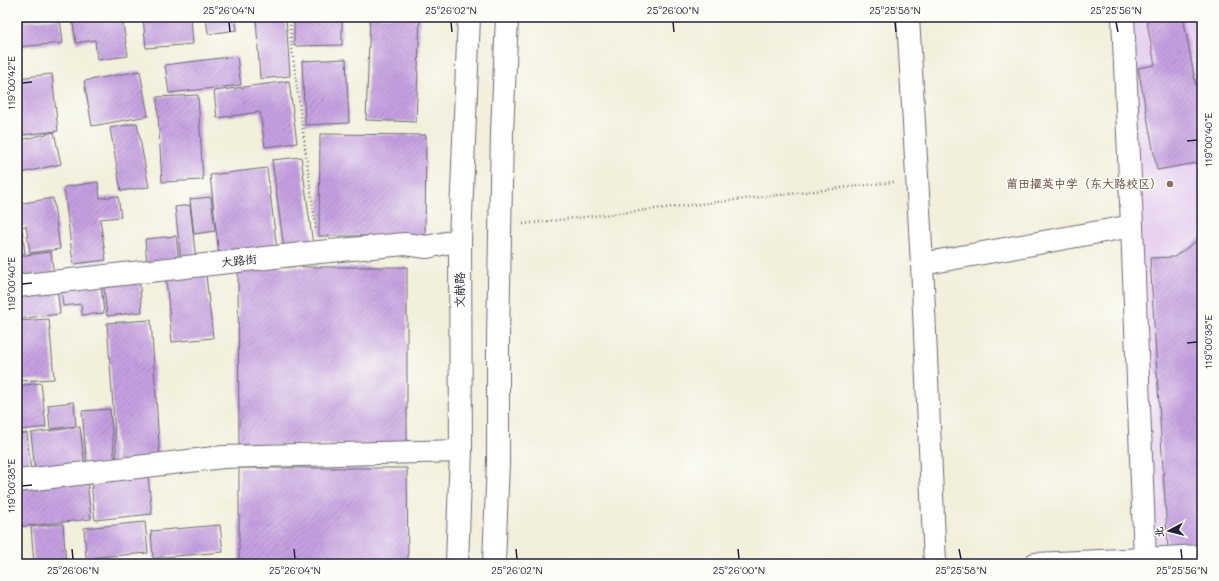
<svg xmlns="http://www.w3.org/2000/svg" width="1219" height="581" viewBox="0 0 1219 581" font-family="Mali,'LXGW WenKai TC',sans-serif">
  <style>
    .built { fill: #e7d2ef }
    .building { fill: url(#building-hatch) }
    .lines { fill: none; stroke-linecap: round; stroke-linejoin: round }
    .minor-casing { stroke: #6b6a73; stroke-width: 24 }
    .major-casing { stroke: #6b6a73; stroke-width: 24 }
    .path { stroke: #6b6a73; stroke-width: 2.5; stroke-dasharray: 1 3; stroke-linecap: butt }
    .minor { stroke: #fff; stroke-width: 22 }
    .major { stroke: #fff; stroke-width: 22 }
    .ticks { fill: none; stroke: #22223b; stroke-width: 1.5 }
    .education-dot { fill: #8d6e63; stroke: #fdfcf7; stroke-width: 1.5 }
    .labels { text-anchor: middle; stroke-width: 3.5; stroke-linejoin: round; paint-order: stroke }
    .education-label { font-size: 12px; font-weight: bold; fill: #785e54; stroke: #fdfcf7; text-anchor: end }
    .street-label { font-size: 12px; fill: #22223b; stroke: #fdfcf7 }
    .neatline { fill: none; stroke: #22223b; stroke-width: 1.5 }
    .ticks-label { font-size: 10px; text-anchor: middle; fill: #22223b }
  </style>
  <defs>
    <pattern id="building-hatch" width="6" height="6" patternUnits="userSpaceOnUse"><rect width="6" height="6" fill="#c5a0e1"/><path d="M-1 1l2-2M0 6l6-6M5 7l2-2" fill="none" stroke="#a082b8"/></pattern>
  </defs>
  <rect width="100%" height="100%" fill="#fdfcf7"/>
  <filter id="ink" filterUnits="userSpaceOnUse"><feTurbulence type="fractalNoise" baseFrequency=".025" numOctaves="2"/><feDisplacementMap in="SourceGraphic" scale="8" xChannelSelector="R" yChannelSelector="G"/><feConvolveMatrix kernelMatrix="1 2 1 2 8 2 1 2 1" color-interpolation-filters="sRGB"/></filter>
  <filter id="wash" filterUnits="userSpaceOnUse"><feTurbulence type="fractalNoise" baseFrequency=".012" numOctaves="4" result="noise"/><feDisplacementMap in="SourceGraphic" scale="16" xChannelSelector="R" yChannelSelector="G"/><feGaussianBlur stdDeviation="0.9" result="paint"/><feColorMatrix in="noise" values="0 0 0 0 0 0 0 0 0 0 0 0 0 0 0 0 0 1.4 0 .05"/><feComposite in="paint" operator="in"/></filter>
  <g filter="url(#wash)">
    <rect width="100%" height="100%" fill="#f2efdb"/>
    <!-- built -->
    <polygon class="built" points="1131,17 1202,17 1202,554 1151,556"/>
    <g id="blocks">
      <!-- building -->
      <g class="building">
        <polygon points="72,17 122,17 128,56 97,60 95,40 76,43"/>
        <polygon points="143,17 191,17 193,44 146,48"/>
        <polygon points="206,17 235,17 237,30 208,34"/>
        <polygon points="256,17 286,17 290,76 260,79"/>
        <polygon points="294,17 342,17 342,45 294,46"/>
        <polygon points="370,17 420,17 416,122 366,120"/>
        <polygon points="1146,17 1183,17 1202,118 1202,162 1157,170 1138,68 1155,65"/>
        <polygon points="60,18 63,43 17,47 17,22"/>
        <polygon points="237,56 241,85 169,93 165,65"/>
        <polygon points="346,59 349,123 305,125 302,61"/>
        <polygon points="140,71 148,116 92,126 84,81"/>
        <polygon points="52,74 58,131 22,135 17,78"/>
        <polygon points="289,81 297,143 265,147 260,112 217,118 214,91"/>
        <polygon points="198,95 203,180 162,182 157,97"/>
        <polygon points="137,123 149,187 121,191 110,128"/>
        <polygon points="54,132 61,164 21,173 17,158 17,141"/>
        <polygon points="320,134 426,135 425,236 319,236"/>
        <polygon points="301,157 313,245 284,249 272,160"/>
        <polygon points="267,168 277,249 219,256 210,175"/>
        <polygon points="98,182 100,198 118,196 121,217 100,219 106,260 73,264 64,187"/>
        <polygon points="211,197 215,231 194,234 190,199"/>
        <polygon points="53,198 60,249 30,253 26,226 17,228 17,204"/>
        <polygon points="190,205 196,261 181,262 175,207"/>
        <polygon points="22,230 25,253 17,254 17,231"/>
        <polygon points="176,236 179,262 147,266 145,239"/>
        <polygon points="1202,237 1202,277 1199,279 1202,324 1202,548 1168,550 1150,258 1174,257"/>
        <polygon points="51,252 54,276 17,280 17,256"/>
        <polygon points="238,267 407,267 407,445 239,445"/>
        <polygon points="206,275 213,338 172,342 166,279"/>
        <polygon points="139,277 142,312 107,316 103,280"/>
        <polygon points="101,284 104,313 82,315 81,304 63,306 61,288"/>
        <polygon points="57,287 60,314 17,319 17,291"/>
        <polygon points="49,319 54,379 17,381 17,321"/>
        <polygon points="151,320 160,460 117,463 107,323"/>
        <polygon points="41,383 46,427 21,430 17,386"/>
        <polygon points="74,402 76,426 50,429 48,405"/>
        <polygon points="110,409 115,464 87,467 82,411"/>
        <polygon points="80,427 85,467 35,472 31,433"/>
        <polygon points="27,433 31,472 17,474 17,434"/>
        <polygon points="239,468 407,468 408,564 239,564"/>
        <polygon points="148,476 152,514 95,520 91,482"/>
        <polygon points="87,480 91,519 17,527 17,487"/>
        <polygon points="145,522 148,553 86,558 84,528"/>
        <polygon points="63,524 66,564 34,564 31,527"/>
        <polygon points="220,525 223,552 153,558 151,531"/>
      </g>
    </g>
  </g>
  <g filter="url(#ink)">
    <use href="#blocks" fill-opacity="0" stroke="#6b6a73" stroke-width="1"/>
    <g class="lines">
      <defs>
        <g id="minor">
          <polyline points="908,17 922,264 935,564"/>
          <polyline points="1132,226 1145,559 1202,556"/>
          <polyline points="922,264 1132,226 1123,17"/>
          <polyline points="17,286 319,252 405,244 427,247 460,240"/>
          <polyline points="17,481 223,457 461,451"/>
          <polyline points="1035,564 1145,559"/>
        </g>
        <g id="major">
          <polyline points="457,564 461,451 460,240 469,17"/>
          <polyline points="494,564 498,461 498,337 502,133 507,17"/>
        </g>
      </defs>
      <!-- minor casing -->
      <use href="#minor" class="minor-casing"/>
      <!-- major casing -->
      <use href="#major" class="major-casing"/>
      <!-- path -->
      <g class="path">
        <polyline points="290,17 291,42 316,229"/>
        <polyline points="523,224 894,182"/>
      </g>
      <!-- minor -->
      <use href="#minor" class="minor"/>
      <!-- major -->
      <use href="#major" class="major"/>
    </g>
  </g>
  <!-- ticks -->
  <path class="ticks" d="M229,22l1,10M451,22l1,10M673,22l1,10M895,22l1,10M1116,22l2,10M22,83l10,-1M1187,141l10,-1M22,284l10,-1M1187,343l10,-1M22,486l10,-1M72,549l1,10M294,549l1,10M516,549l1,10M738,549l1,10M959,549l2,10M1181,549l1,10"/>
  <!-- markers -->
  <circle class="education-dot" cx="1170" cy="184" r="4"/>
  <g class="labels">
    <!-- education labels -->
    <g class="education-label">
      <text x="1162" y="188">莆田擢英中学（东大路校区）</text>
    </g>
    <!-- street labels -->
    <g class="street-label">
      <text transform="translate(239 261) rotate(-6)" y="4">大路街</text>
      <text transform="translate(460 290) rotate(-90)" y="4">文献路</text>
    </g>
  </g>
  <!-- margin -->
  <rect width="1219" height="581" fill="none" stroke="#fdfcf7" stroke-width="44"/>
  <!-- north arrow -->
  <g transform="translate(1169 531) rotate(263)" stroke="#fdfcf7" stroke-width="3" paint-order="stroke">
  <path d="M0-3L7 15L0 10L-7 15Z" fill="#22223b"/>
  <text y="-6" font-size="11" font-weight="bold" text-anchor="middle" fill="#22223b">北</text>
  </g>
  <rect x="22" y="22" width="1175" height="537" class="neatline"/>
  <g class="ticks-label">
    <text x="229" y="14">25°26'04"N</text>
    <text x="451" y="14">25°26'02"N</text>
    <text x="673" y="14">25°26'00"N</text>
    <text x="895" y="14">25°25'58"N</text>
    <text x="1116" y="14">25°25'56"N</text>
    <text transform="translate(11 83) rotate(-90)" y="4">119°00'42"E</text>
    <text transform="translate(1208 140) rotate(-90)" y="4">119°00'40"E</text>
    <text transform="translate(11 284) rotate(-90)" y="4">119°00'40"E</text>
    <text transform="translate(1208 342) rotate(-90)" y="4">119°00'38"E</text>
    <text transform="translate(11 486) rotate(-90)" y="4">119°00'38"E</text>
    <text x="73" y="574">25°26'06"N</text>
    <text x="295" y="574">25°26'04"N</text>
    <text x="517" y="574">25°26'02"N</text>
    <text x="739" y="574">25°26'00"N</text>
    <text x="961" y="574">25°25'58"N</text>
    <text x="1182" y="574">25°25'56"N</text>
  </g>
</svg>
